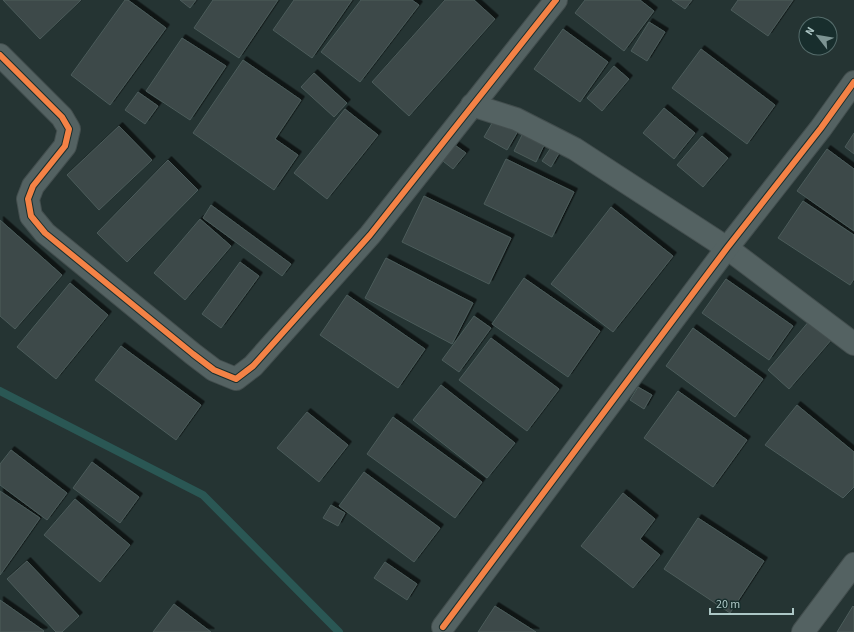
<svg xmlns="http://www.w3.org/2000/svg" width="854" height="632" viewBox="0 0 854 632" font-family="'Source Sans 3',sans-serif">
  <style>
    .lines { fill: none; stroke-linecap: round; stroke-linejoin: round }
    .stream { stroke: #2a5754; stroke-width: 8 }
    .building { fill: #3c4948; stroke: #4c5c5b; filter: url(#shadow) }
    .minor-casing { stroke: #434e4e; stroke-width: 24 }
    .minor { stroke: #546262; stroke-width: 22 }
    .cycleway-casing { stroke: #182e2d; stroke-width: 8 }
    .cycleway { stroke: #f48246; stroke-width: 6 }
  </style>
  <defs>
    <filter id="shadow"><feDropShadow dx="3.5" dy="-3.5" stdDeviation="0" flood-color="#0009"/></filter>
  </defs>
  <rect width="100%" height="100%" fill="#253433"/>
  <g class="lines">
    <!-- stream -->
    <polyline class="stream" points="0,391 203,495 339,632"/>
  </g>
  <!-- building -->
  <g class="building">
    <polygon points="3,0 81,0 40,39"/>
    <polygon points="125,0 128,0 166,28 110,105 71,75"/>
    <polygon points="180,0 196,0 190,8"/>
    <polygon points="213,0 278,0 239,58 194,28"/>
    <polygon points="294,0 352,0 312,58 273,30"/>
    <polygon points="361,0 412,0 419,5 360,82 321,52"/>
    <polygon points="445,0 474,0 495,19 409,116 372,82"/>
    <polygon points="585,0 640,0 654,11 624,51 575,13"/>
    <polygon points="672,0 692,0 685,9"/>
    <polygon points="738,0 793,0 768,36 731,10"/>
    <polygon points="649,22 665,32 647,61 631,51"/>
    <polygon points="563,29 608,62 580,102 534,69"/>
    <polygon points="182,38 226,66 190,120 146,91"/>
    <polygon points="701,49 775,105 747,144 672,88"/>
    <polygon points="243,60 301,100 275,139 298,155 274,190 193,133"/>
    <polygon points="614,66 629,79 602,111 587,98"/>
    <polygon points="314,73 347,103 334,117 301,87"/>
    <polygon points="138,92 158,106 145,124 125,110"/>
    <polygon points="664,108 695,133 674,159 643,133"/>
    <polygon points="345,109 378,135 327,199 294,173"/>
    <polygon points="495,118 518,131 507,150 484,137"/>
    <polygon points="119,126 152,160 99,210 67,175"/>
    <polygon points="524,131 546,141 536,162 514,151"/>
    <polygon points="854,133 854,154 845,147"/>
    <polygon points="702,136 728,158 703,187 677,165"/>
    <polygon points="452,143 466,153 453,169 439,158"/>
    <polygon points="554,143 562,148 551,167 542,161"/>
    <polygon points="827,149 854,169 854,231 797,191"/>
    <polygon points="506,159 574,192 552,237 484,204"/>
    <polygon points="168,160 198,190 127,262 97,233"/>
    <polygon points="424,196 511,238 489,284 402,242"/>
    <polygon points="803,201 854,235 854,279 850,285 778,238"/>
    <polygon points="211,205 291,264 282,276 203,218"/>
    <polygon points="611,207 673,256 613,332 551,284"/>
    <polygon points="200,219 231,246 185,300 154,273"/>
    <polygon points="0,220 62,275 15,329 0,316"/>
    <polygon points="386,258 473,303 452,344 365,298"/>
    <polygon points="240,262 259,276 221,328 202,314"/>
    <polygon points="524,278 600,331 568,377 492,324"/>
    <polygon points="726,279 793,326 769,360 702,313"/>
    <polygon points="70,283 108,315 56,379 17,347"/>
    <polygon points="347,295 425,349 398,388 320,335"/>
    <polygon points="474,316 491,328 459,372 442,360"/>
    <polygon points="810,320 832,339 789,389 768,370"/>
    <polygon points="693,328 763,379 735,417 666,366"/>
    <polygon points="491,338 559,389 527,431 459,380"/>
    <polygon points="121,346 201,405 176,440 95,380"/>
    <polygon points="441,385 515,443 487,478 413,420"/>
    <polygon points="638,387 652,395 644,409 630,400"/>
    <polygon points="678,391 747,440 713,487 644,438"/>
    <polygon points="797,405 854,452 854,487 843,498 765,445"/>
    <polygon points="307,412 348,445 319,482 277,448"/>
    <polygon points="393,417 482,482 455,518 367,454"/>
    <polygon points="11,450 67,493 47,520 0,485 0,464"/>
    <polygon points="92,462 139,497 120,523 73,488"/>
    <polygon points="364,472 440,528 414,562 339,506"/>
    <polygon points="0,491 40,518 0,575"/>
    <polygon points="623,493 655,519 640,539 660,555 633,588 581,546"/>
    <polygon points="75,499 130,545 100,582 44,535"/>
    <polygon points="331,505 345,513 338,526 323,518"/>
    <polygon points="698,518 764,561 730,613 664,569"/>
    <polygon points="27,561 79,616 62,632 56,632 7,579"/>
    <polygon points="385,562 417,584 407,600 374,578"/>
    <polygon points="0,600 44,631 43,632 0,632"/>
    <polygon points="174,604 211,632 153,632"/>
    <polygon points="495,606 536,632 478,632"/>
    <polygon points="853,606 854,607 854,632 837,632"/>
  </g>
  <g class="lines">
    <defs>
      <g id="minor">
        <polyline points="0,55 62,117 69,129 65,146 33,186 28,199 31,216 45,233 193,354 214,370 236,379 253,366 370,235 556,0"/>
        <polyline points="472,105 516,119 575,149 727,248 854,344"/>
        <polyline points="443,627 727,248 821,128 854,82"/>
        <polyline points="803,632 854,564"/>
      </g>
    </defs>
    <!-- minor casing -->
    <use href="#minor" class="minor-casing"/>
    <!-- minor -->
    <use href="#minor" class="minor"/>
    <defs>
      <g id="cycleway">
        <polyline points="0,55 62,117 69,129 65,146 33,186 28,199 31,216 45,233 193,354 214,370 236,379 253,366 370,235 556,0"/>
        <polyline points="443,627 727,248 821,128 854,82"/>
      </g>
    </defs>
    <!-- cycleway casing -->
    <use href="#cycleway" class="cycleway-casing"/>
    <!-- cycleway -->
    <use href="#cycleway" class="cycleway"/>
  </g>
  <!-- north arrow -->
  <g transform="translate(818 36) rotate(301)"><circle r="19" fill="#182e2d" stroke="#546b6a"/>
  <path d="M0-3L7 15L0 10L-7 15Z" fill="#7d9493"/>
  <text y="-6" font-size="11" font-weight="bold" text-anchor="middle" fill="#adc7c6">N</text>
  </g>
  <!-- scale -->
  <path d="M710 608v6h83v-6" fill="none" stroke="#adc7c6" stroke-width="2"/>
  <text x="716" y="608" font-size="12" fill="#adc7c6" stroke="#182e2d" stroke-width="3" paint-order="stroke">20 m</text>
</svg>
